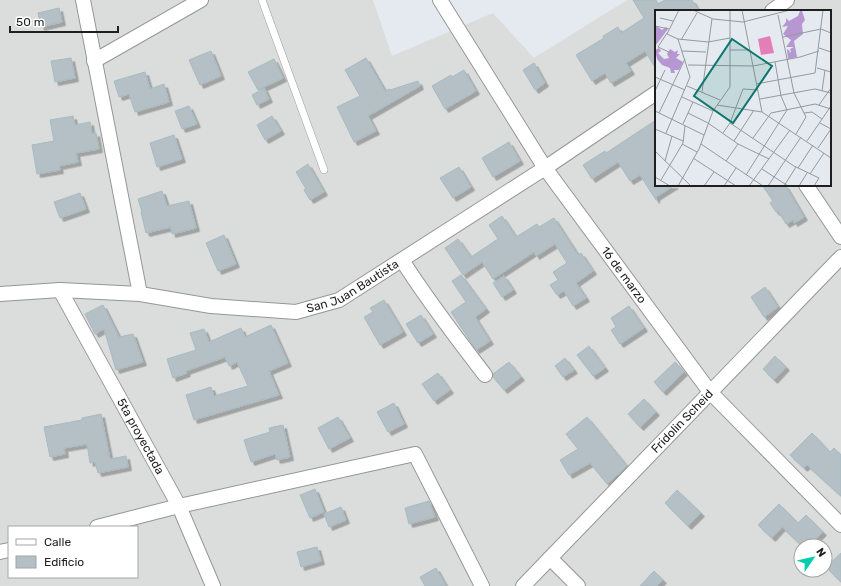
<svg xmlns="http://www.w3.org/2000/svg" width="841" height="586" viewBox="0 0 841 586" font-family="Rubik,sans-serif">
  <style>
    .residential { fill: #dbdddc; fill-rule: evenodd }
    .building { fill: #b4c0c5; stroke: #a6bbc2; filter: url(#shadow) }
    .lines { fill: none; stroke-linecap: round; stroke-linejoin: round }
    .service-casing { stroke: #969696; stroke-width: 8 }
    .minor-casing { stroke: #969696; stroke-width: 16 }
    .service { stroke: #fff; stroke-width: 7 }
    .minor { stroke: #fff; stroke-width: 14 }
    .labels { text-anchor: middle; stroke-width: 3; stroke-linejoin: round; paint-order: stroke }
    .street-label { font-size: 12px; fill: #1f1f1f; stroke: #fff }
    .inset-road { fill: none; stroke: #95999c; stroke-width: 1 }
    .view { fill: #0f766e; fill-opacity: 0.15; stroke: #0f766e; stroke-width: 2 }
    .inset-edge { fill: none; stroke: #1f1f1f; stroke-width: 2 }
  </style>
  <defs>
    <filter id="shadow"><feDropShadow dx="3.5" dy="3.5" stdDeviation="0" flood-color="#0004"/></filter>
  </defs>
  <rect width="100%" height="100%" fill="#e4eaf0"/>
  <!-- residential -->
  <path class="residential" d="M0,0h373l19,56 101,-43 41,45 93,-58h214v586h-841zM656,11h174v174h-174zM9,527h128v50h-128zM801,546h24v24h-24z"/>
  <!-- building -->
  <g class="building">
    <polygon points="633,0 656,0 658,4 665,0 692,0 699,11 656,11 656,69 645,51 626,63 631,71 611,83 605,73 592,81 576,55 604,38 603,36 618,27 621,33 644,18"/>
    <polygon points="59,8 62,22 41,27 38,13"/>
    <polygon points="211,51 221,76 200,85 189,60"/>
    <polygon points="71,58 75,78 55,82 51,61"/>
    <polygon points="366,58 385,91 389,89 390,90 418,81 420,86 368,116 376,131 354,142 337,107 360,96 345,70"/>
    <polygon points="274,59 283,78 258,90 248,72"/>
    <polygon points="534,63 545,83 535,90 523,70"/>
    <polygon points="464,70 476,91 445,109 432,86 451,75 452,77"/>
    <polygon points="145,72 150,89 164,84 169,102 135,112 129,94 119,97 114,81"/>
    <polygon points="264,88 269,99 257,105 252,95"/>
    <polygon points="189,106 197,124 182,129 175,111"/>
    <polygon points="73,116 75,125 90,122 92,134 96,133 99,149 76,153 78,162 59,166 60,170 37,174 32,145 54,141 50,120"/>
    <polygon points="272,116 281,131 265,140 257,125"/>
    <polygon points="656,120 656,185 675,185 656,197 656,200 640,175 630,181 618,162 592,179 583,165 605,151 606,153"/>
    <polygon points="174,135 182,159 157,167 150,143"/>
    <polygon points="509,142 520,161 493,177 482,158"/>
    <polygon points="308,164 324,192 310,200 304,190 306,189 296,172"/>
    <polygon points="459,167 471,187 453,198 440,178"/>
    <polygon points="762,185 785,185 804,217 794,223 793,220 786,224 778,211 776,212 770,203 773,201"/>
    <polygon points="162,191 167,206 189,201 196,228 172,234 171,227 146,233 141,212 142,212 138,199"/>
    <polygon points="80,193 86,209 60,218 54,202"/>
    <polygon points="502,216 516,237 537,224 539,227 554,218 578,255 581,253 593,271 576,283 586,298 573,306 564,291 557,295 550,285 558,280 553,272 567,263 555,244 536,256 534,252 493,279 482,262 463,275 445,248 458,239 471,257 498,239 489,225"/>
    <polygon points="224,235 236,264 218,271 206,243"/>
    <polygon points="461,275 486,309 475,317 490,341 476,350 451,312 466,302 452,281"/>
    <polygon points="504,276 513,290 502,297 493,283"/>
    <polygon points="765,287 778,307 764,317 751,297"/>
    <polygon points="384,300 403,332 380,345 364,317 373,312 370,308"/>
    <polygon points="103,305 119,337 133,334 143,362 116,370 104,329 95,334 85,314"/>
    <polygon points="629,306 644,328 620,344 611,330 616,327 611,318"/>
    <polygon points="421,315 433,334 418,343 406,324"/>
    <polygon points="271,325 288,363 269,371 279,395 194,420 186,395 211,387 214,396 248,386 237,362 229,366 225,357 186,371 187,373 173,378 167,359 196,350 190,333 204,329 209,342 241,328 245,337"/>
    <polygon points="589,346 605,368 593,376 577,355"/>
    <polygon points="775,356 786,367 774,380 763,369"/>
    <polygon points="565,358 574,370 563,377 555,366"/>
    <polygon points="509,362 521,377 504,390 493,377 493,374"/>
    <polygon points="675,362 684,372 663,392 654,382"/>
    <polygon points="438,373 450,390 434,401 422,384"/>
    <polygon points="644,399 656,412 640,427 628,414"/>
    <polygon points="394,403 404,424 388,432 377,412"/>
    <polygon points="101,414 110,459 126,456 128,467 98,473 95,462 90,463 87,444 64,448 65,454 50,457 44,427 82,420 82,418"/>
    <polygon points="338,417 350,438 329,449 318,428"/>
    <polygon points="587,417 627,466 607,484 590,463 569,475 560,460 578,449 566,434"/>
    <polygon points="283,425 290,457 277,460 275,454 251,462 244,440 270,432 269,428"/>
    <polygon points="812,433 830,452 834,448 841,455 841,496 807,465 804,468 790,455"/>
    <polygon points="315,489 324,512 310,518 300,495"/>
    <polygon points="677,490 701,513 688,526 665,503"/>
    <polygon points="429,501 435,517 409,524 405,508"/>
    <polygon points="779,504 798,523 806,515 823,532 809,546 802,546 782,527 772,538 758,525"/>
    <polygon points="341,507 346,520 329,527 324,514"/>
    <polygon points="317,547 321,561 301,567 297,552"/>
    <polygon points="841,553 841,582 826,567"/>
    <polygon points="436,568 446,586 425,586 420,577"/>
    <polygon points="654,571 663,580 656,586 640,586"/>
  </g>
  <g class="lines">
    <defs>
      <polyline id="service" points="262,0 324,170"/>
      <g id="minor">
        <polyline points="83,0 140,294"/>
        <path id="s1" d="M440,0l105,168 165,224 131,133"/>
        <polyline points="772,11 787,0"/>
        <polyline points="94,61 201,0"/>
        <polyline points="806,185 841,237"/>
        <path d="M402,260c25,40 54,77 83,115"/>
        <path id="s2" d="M60,290l119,216 34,80"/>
        <path id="s3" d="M0,294l60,-4 80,4 71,12 85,6 43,-12 206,-132 111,-75"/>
        <polyline points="97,527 179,506 415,454 482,586"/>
        <polyline points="0,552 9,550"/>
        <polyline points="550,558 578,586"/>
        <path id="s4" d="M523,586l318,-329"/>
      </g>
    </defs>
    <!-- service casing -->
    <use href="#service" class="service-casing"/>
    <!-- minor casing -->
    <use href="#minor" class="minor-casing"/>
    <!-- service -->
    <use href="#service" class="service"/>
    <!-- minor -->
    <use href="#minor" class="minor"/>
  </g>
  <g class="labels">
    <!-- street labels -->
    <g class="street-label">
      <text dy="4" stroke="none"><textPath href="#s1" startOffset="331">16 de marzo</textPath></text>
      <text dy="4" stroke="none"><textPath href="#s3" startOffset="360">San Juan Bautista</textPath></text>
      <text dy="4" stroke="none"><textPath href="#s4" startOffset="229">Fridolin Scheid</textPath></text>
      <text dy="4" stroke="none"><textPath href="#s2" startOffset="167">5ta proyectada</textPath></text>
    </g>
  </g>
  <!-- overview -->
  <g transform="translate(655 10)">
    <rect width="176" height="176" fill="#e4eaf0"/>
    <path d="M145,1h2l3,9 -3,4 1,10 -9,7 3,16 -9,2 -1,-10 3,2 -1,2 2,-1 -1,-3 4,-2h-8l5,-7 -8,-6 5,-8 -6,1 4,-5v-4l3,3 9,-5zM0,15l7,5 4,-3 2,2 -12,16zM4,38l2,3 -3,2 6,6 5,-1 -2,-4 3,-5 5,3 3,-2 -1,4h3l-4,4 7,4 -4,8h-5l1,3h-4l-1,-5 -8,-3 -5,-6 -2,-9z" fill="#b697d1"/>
    <path d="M115,26l4,17 -13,2 -3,-16z" fill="#e37eb6"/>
    <path class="inset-road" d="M38,0l20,9 30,3 47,-12M87,0l20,102M123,5l16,78 12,24 -10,17M5,8l13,3M0,16l14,3M12,23l-9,14 13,6M128,27l38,-8 10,4M23,29l30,3 22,-4M26,30l16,-27M164,38l12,4M75,40h19M27,41l24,1M33,55l65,1 47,-9 19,-6M162,58l14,4M0,67l30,13M101,74l59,-11 8,-63M32,76l33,14M0,81l10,-21M167,81l3,-21M47,82l10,-73M27,87l31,14M105,89l55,-10 16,4M62,95l45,7 69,46M164,95l12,-17M0,101l49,24M4,103l26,-54M33,103l20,10 30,21 31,15M149,103l8,-1 10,7M75,113l64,43 25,12 -5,8M165,113l11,6M28,114l10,-22M0,119l28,12M11,123l24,-56 -12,-38 -11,-5 12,-24M68,123l7,-10 13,-34 15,1M98,128l18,-25 44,-9 16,5M79,131l20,-31M152,131l24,-35M27,134l15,8M46,134l62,42M163,138l13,-19M0,141l36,35M38,148l43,28M10,151l7,-25M71,151l12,-17M143,158l15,-23M107,159l26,17M155,164l14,-21M91,165l41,-65 -6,-14 -6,-34M0,167l15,9M6,170l22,-37 2,-17M23,176l21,-37 14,-38 17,-24v-77M49,176l10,-14M69,176l12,-18M94,176l41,-56M113,176l33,-49M129,176l12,-19M144,176l8,-13"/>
    <path class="view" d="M77,29l40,27 -39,57 -39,-27z"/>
    <rect width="176" height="176" class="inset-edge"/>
  </g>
  <!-- legend -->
  <rect x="8" y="526" width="130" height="52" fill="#ffffff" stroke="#a5a5a5"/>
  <rect x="16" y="539" width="20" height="6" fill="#ffffff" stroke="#a5a5a5"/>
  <text x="44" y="546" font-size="12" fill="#1f1f1f">Calle</text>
  <rect x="16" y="556" width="20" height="12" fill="#b4c0c5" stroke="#a5a5a5"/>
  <text x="44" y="566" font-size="12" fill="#1f1f1f">Edificio</text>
  <!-- north arrow -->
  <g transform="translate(813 558) rotate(56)"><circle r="19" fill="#ffffff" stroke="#a5a5a5"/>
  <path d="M0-3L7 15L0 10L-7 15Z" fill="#00cdab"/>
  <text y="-6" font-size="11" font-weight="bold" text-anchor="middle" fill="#1f1f1f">N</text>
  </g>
  <!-- scale -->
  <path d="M10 26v6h108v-6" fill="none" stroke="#1f1f1f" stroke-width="2"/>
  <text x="16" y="26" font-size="12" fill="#1f1f1f" stroke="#ffffff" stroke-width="3" paint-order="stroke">50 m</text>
</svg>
